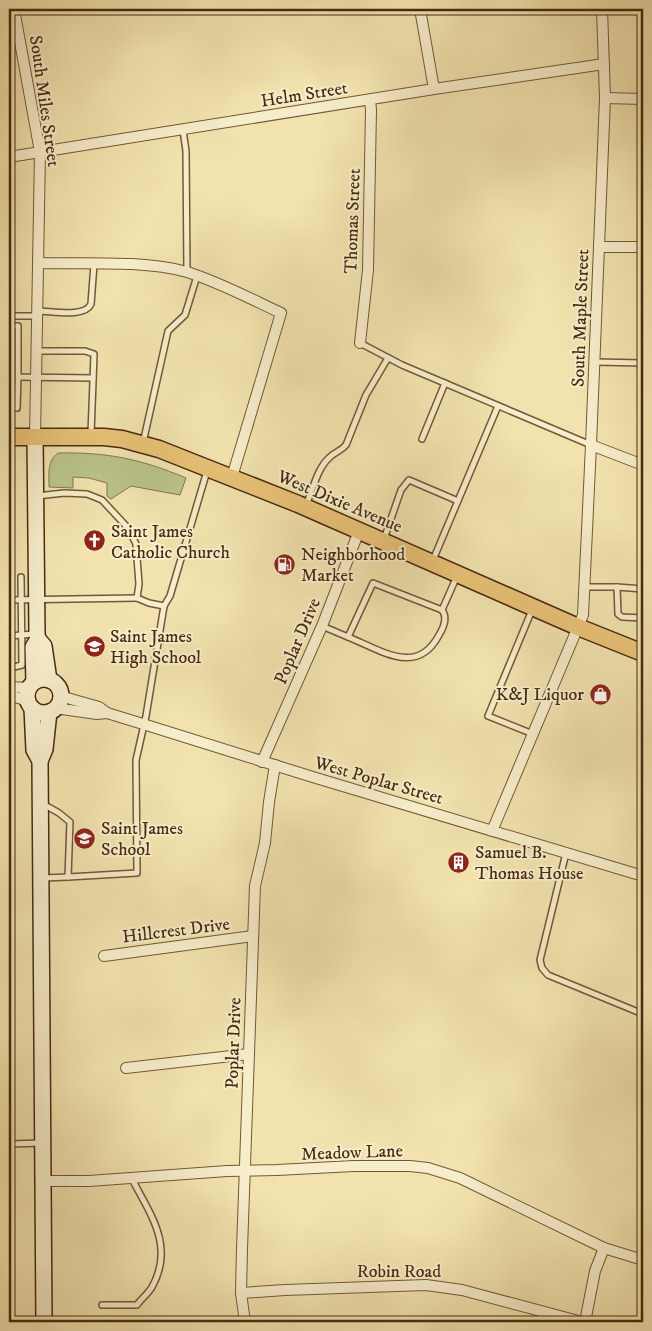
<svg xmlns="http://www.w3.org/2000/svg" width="652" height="1331" viewBox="0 0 652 1331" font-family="'IM FELL DW Pica',serif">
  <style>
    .green { fill: #bac48b; stroke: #80774e }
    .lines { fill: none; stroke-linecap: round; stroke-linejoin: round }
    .service-casing { stroke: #725838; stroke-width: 8 }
    .minor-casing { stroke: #725838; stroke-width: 12 }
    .secondary-casing { stroke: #472a11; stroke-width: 18 }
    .primary-casing { stroke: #472a11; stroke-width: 19 }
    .service { stroke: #f7edca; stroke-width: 5 }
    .minor { stroke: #f7edca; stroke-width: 10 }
    .secondary { stroke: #f7edca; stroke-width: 15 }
    .primary { stroke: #e9c277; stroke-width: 16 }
    .labels { text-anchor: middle; stroke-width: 4; stroke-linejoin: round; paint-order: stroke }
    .street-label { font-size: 18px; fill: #472a11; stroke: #f7edca }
    .poi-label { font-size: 18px; fill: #472a11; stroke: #f7edca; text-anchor: start }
  </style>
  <rect width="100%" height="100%" fill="#f2e3ae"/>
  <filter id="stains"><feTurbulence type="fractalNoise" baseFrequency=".004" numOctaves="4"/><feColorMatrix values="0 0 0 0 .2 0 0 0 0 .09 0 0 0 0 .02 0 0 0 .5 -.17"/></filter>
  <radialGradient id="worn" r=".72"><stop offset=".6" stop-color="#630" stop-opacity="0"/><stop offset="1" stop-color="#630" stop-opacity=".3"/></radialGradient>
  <!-- green -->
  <path class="green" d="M58,453c49,-1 83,6 128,25l-6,17 -49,-9 -20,13 -4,-3v-13l-18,-5 -16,-1v11l-24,-1c0,-13 -2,-26 9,-34z"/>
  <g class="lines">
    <defs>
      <g id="service">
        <polyline points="183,130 186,151 187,272"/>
        <path d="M38,311c14,0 47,7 53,-7l3,-40"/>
        <polyline points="9,316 38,316"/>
        <polyline points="9,326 18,326 18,377 93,378"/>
        <polyline points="360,343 402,365 591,445"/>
        <polyline points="37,351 85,351 94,354 91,434"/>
        <polyline points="595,362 643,363"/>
        <polyline points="17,408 18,377"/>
        <polyline points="422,439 445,383"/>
        <polyline points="143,443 168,331 185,315 197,276"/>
        <polyline points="37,496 64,493 87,494 102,500 128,528 136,544 139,584 137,598 149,603 164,606"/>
        <path d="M306,505c7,-15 11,-37 24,-48 5,-5 11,-6 16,-12l20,-50 22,-37"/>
        <polyline points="384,539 401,490 409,480 458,501"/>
        <polyline points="433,560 498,406"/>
        <polyline points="584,587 617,587 618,614 622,617 643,618"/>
        <polyline points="617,587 643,589"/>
        <polyline points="9,600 137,598"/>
        <polyline points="532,610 488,716 533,734"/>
        <polyline points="322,626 348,637 373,583 442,610 457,576"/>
        <polyline points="9,636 34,634"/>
        <path d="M348,637c33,13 69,40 91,-2 5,-8 9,-17 3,-25"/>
        <polyline points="14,667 22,665 21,577"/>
        <polyline points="43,804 59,813 70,822 68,877 137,873 136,760 146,716 164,606 170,596 207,471"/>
        <polyline points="566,853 540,960 542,968 548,975 643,1014"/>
        <polyline points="43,878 68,877"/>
        <polyline points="9,1144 42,1143"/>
        <path d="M102,1305h35c4,-6 11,-11 15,-18 23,-41 -2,-73 -20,-108"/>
      </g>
      <g id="minor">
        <polyline points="14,9 40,152 35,437"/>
        <polyline points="420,9 434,89"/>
        <polyline points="605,98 643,99"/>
        <polyline points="9,157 434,89 604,64"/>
        <polyline points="599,247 643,247"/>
        <path d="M39,263c45,1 105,-3 148,9 32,10 64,27 94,41l-49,164"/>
        <polyline points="360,343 368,270 371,110 370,100"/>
        <polyline points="591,445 643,465"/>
        <polyline points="9,687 29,688"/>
        <polyline points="9,695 28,701"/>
        <polyline points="60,696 99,707 107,713"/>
        <polyline points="55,708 97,714 107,713 143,724 316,778 643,876"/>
        <polyline points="262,762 322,626 359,531"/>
        <polyline points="492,831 583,615 591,445 605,98 602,9"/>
        <polyline points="104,956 253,936"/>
        <polyline points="126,1068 249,1054"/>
        <polyline points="42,1181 89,1181 227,1171 277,1170 354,1166 410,1166 428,1168 460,1178 604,1248 643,1260"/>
        <polyline points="241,1293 285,1290 426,1285 462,1290 582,1322"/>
        <polyline points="245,1322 241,1293 242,1249 255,886 265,843 269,802 275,765"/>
        <polyline points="585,1322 595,1271 604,1248"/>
      </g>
      <g id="secondary">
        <polyline points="35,437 37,634 38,639 44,646 49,680"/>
        <circle cx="44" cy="696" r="17"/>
        <polyline points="34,682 33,647 38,639"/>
        <polyline points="32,708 34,750 40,761"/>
        <polyline points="44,1322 40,761 45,749 49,712"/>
      </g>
      <polyline id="primary" points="9,437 104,437 122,439 159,449 298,504 578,627 643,653"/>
    </defs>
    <!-- service casing -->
    <use href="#service" class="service-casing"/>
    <!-- minor casing -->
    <use href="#minor" class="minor-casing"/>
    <!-- secondary casing -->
    <use href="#secondary" class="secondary-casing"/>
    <!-- primary casing -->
    <use href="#primary" class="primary-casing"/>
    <!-- service -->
    <use href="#service" class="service"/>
    <!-- minor -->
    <use href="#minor" class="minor"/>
    <!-- secondary -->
    <use href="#secondary" class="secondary"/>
    <!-- primary -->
    <use href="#primary" class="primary"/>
  </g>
  <!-- icons -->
  <defs>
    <symbol id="church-disc" viewBox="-11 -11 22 22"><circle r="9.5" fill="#8f2418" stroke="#f7edca"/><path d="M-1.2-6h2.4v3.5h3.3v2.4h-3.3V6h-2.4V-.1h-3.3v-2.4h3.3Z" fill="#fff"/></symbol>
    <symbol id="fuel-disc" viewBox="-11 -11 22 22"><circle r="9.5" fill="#8f2418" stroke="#f7edca"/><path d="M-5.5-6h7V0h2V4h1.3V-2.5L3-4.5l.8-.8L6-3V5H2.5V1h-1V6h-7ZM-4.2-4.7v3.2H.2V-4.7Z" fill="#fff"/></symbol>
    <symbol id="school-disc" viewBox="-11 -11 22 22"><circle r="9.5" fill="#8f2418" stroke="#f7edca"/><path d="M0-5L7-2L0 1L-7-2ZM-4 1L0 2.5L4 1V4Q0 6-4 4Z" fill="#fff"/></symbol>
    <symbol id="shop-disc" viewBox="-11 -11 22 22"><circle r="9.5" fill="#8f2418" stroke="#f7edca"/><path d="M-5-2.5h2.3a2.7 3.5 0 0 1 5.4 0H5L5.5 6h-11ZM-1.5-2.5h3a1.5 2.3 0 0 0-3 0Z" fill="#fff"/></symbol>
    <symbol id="building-disc" viewBox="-11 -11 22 22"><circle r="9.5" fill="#8f2418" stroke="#f7edca"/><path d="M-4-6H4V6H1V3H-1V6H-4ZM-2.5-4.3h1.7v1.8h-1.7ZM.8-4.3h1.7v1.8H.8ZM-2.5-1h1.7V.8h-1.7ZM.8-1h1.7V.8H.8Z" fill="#fff"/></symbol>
  </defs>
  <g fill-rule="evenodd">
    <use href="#church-disc" x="82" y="528" width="25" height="25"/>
    <use href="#fuel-disc" x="272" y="552" width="25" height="25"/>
    <use href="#school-disc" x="82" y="634" width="25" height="25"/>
    <use href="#shop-disc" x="588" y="682" width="25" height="25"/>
    <use href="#school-disc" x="72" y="826" width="25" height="25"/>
    <use href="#building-disc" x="446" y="850" width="25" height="25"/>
  </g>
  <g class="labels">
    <!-- street labels -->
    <g class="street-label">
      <text transform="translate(304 94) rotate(-9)" y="6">Helm Street</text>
      <text transform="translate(45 101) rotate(82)" y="6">South Miles Street</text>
      <text transform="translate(352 221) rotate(-88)" y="6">Thomas Street</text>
      <text transform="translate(580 318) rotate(-88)" y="6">South Maple Street</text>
      <text transform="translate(340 501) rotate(23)" y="6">West Dixie Avenue</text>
      <text transform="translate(297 641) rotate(-67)" y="6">Poplar Drive</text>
      <text transform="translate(379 780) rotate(16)" y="6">West Poplar Street</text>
      <text transform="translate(176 930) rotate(-7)" y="6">Hillcrest Drive</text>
      <text transform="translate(233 1043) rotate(-88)" y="6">Poplar Drive</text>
      <text transform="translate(352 1152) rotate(-2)" y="6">Meadow Lane</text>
      <text x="399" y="1277">Robin Road</text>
    </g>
    <!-- poi labels -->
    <g class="poi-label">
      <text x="111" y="537">Saint James<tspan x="111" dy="21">Catholic Church</tspan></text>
      <text x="301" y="560">Neighborhood<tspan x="301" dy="21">Market</tspan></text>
      <text x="110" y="642">Saint James<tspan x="110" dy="21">High School</tspan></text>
      <text x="584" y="700" text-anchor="end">K&amp;J Liquor</text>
      <text x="101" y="834">Saint James<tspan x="101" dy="21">School</tspan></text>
      <text x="475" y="858">Samuel B.<tspan x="475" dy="21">Thomas House</tspan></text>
    </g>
  </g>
  <!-- margin -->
  <rect width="652" height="1331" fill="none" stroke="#f2e3ae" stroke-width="30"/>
  <rect x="10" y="10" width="632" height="1311" fill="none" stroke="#472a11" stroke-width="2.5"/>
  <rect x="15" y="15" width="622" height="1301" fill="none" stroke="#472a11"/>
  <rect width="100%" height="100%" filter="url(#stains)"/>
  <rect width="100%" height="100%" fill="url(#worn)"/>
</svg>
